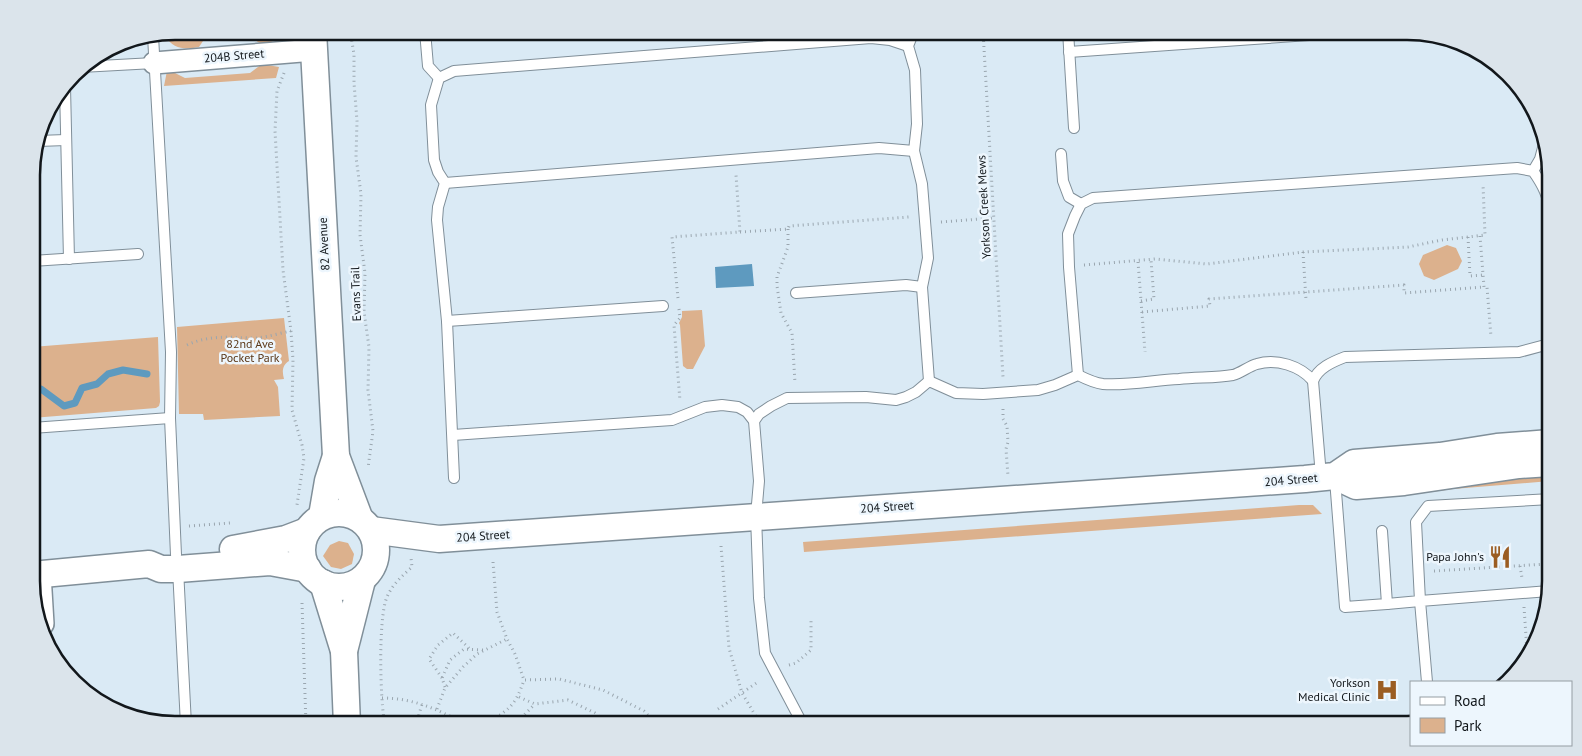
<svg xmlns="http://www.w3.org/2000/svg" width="1582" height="756" viewBox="0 0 1582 756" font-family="'PT Sans',sans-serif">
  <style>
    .green { fill: #dcb18d }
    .water { fill: #5e9abf }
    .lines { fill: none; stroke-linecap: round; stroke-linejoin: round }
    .stream { stroke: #5e9abf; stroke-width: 7 }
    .service-casing { stroke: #808f99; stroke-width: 12 }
    .minor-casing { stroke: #808f99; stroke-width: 24 }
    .tertiary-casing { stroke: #808f99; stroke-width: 29 }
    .path { stroke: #9aa6af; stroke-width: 3; stroke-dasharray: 1 4; stroke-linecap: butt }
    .service { stroke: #fff; stroke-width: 10 }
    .minor { stroke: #fff; stroke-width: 21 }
    .tertiary { stroke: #fff; stroke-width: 26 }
    .labels { text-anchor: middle; stroke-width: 5; stroke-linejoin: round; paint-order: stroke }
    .street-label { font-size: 12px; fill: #12171b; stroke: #edf6fd }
    .park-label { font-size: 12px; fill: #5a3717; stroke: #edf6fd }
    .poi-label { font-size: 12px; fill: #12171b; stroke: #edf6fd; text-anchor: end }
    .rim { fill: none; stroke: #12171b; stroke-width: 2.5 }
  </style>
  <rect width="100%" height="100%" fill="#daeaf5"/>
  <!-- green -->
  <g class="green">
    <path d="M226,31h52v7c-20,14 -19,-1 -33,-1 -12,-1 -24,1 -36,2l-6,2 -4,6c-14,3 -26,2 -34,-11z"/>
    <polygon points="262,64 279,67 276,78 164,86 167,71 173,72 185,78 250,73"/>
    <polygon points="1447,245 1456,248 1462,261 1458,269 1434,280 1424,276 1419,264 1423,255"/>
    <polygon points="702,310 705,346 693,369 687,369 683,366 680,325 679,323 682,317 682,311"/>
    <path d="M284,318l5,43c-7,4 -7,11 -5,18l-10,1 4,7 2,29 -76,4 -1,-6h-24l-2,-87z"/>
    <polygon points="158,337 160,402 159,406 156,408 32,418 32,347"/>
    <polygon points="1550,474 1550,481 1453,489 1393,497 1388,495 1472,480"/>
    <polygon points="1299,505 1313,505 1322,514 804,552 803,542"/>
    <polygon points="339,541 348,543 354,554 352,564 341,569 331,567 323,556 330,545"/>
  </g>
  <!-- water -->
  <polygon class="water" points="752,264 754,286 716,288 715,267"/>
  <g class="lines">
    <!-- stream -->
    <polyline class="stream" points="32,394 41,389 64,406 75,403 82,388 97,384 108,374 123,370 147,374"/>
    <defs>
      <g id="service">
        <polyline points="425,31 428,66 439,78"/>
        <polyline points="914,31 908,46 915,70 917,124 914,151 922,184 928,258 922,287 929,381"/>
        <polyline points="1068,31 1074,128"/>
        <polyline points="153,36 171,352 170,418 176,555"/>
        <polyline points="1069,52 1366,31"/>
        <polyline points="81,67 154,63"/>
        <polyline points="65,87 69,259"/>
        <polyline points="38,141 66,140"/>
        <polyline points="1061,154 1063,181 1069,197 1081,204"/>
        <polyline points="1533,171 1540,159 1544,144"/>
        <polyline points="445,183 879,148 914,151"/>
        <polyline points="32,261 138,254"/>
        <polyline points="796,293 906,285 922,287"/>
        <polyline points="447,321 663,306"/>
        <path d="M1078,375l-9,-108 -1,-33 7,-18 6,-12 12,-6 424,-30 16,3c10,14 16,26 17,43"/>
        <polyline points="1313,381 1321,476"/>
        <path d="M754,421l5,-7 12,-8 16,-8 79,-1 30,3 10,-3 10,-5 13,-11 27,12 27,1 55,-4 17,-5 23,-10c8,4 16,8 25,9 25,2 52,-4 76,-5 18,-2 37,-1 54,-4 8,-2 16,-9 24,-11 19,-6 44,2 56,17 5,-13 19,-19 32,-24l174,-5 30,-8"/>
        <polyline points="32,428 170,418"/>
        <polyline points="453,435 672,420 705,407 722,405 738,407 747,412 754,421 759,481 756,516 759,598 765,653 803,725"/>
        <polyline points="454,478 447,321 437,220 438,207 445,183 438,172 434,160 431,105 439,78 454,71 871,38 890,40 908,46"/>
        <polyline points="1335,479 1345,607 1387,604 1382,531"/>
        <polyline points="178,569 186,725"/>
        <polyline points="1387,604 1420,601 1416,522 1428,506 1551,499"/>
        <polyline points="1427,682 1420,601 1549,591"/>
      </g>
      <g id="minor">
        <polyline points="154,63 314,50"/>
        <polyline points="40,574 43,624"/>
      </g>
      <g id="tertiary">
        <polyline points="313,31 336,456 359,517"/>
        <polyline points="1335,476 1356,486 1404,482 1519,465 1550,463"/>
        <circle cx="339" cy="550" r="37"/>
        <polyline points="322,516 328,481 336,456"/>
        <polyline points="371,530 439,539 1305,479 1335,476 1354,463 1440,456 1497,447 1550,443"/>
        <polyline points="233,549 286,539 307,531"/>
        <polyline points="32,575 149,564 161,569 178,569 270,562 308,569"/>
        <polyline points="323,583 344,651 347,725"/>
        <polyline points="344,651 362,580"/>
      </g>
    </defs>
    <!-- service casing -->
    <use href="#service" class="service-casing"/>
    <!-- minor casing -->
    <use href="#minor" class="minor-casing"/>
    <!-- tertiary casing -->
    <use href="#tertiary" class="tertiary-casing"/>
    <!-- path -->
    <g class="path">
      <polyline points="350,31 354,54 354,83 357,121 356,157 361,194 360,235 365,273 364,312 369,347 368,390 373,431 368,468"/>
      <polyline points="983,31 1003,377"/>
      <polyline points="284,73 277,91 275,131 283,270 291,331 293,360 292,410 302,445 304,458 297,505"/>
      <polyline points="941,222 994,218"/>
      <polyline points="788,229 788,247 777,277 777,286 781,313 792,333 795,383"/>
      <polyline points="740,232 788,229 789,226 909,217"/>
      <polyline points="1480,236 1484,287 1487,287 1491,337"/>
      <polyline points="1468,237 1470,276 1483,275"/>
      <polyline points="1303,252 1306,300"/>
      <polyline points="1138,262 1145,352"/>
      <polyline points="1084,265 1155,259 1207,264 1303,252 1408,247 1442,240 1485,235 1483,184"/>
      <polyline points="678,298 672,237 740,232 736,175"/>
      <polyline points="1141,301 1154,299 1151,260"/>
      <polyline points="679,309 680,318 674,325 680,401"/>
      <polyline points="1142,312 1210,306 1209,299 1404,285 1404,293 1484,287"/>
      <path d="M187,345c24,-11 44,-7 69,-7 12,-1 24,-5 35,-7"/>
      <polyline points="1003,409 1003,419 1007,426 1008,442 1006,449 1008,476"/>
      <polyline points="189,526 230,523"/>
      <polyline points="721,546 729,648 742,693 761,725"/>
      <polyline points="493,562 497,612 507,639 515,654 524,680"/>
      <polyline points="1520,566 1522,578"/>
      <polyline points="1434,571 1546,564"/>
      <polyline points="302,603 306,725"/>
      <polyline points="1524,607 1527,651"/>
      <polyline points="789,665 796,663 811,650 811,621"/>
      <polyline points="442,678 429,659 438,645 453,633 470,649"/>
      <polyline points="445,687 442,678 450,660 464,649 483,650"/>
      <polyline points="519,697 535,704 568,700 595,713 609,725"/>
      <path d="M382,698c32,0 57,12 85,27"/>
      <polyline points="437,709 445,688 463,667 477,654 507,639"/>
      <polyline points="718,709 758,682"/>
      <path d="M385,725c-5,-23 -7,-108 2,-128 5,-12 15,-21 25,-30l-1,-9"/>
      <polyline points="416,725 422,704"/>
      <path d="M482,725c25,-13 33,-18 42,-45l35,-1 44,11 41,21 13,14"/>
      <polyline points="514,725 535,704"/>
    </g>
    <!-- service -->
    <use href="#service" class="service"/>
    <!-- minor -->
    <use href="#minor" class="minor"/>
    <!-- tertiary -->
    <use href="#tertiary" class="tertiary"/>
  </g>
  <!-- icons -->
  <defs>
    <symbol id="restaurant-bare" viewBox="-9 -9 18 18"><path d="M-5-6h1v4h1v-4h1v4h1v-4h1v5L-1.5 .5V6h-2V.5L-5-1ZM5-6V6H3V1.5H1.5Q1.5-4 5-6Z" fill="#9b5d22" stroke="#edf6fd" stroke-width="2.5" paint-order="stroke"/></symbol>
    <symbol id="hospital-bare" viewBox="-9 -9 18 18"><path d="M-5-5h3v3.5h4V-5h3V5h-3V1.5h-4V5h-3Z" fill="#9b5d22" stroke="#edf6fd" stroke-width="2.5" paint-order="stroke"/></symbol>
  </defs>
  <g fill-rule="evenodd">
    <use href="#restaurant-bare" x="1484" y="541" width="32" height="32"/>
    <use href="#hospital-bare" x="1371" y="674" width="32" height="32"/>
  </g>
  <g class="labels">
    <!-- street labels -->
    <g class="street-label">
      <text transform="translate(234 56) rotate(-5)" y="4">204B Street</text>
      <text transform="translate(984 207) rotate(-93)" y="4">Yorkson Creek Mews</text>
      <text transform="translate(324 244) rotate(-93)" y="4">82 Avenue</text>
      <text transform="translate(356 294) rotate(-92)" y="4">Evans Trail</text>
      <text transform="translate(1291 480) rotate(-5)" y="4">204 Street</text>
      <text transform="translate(887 507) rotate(-4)" y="4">204 Street</text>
      <text transform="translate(483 536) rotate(-4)" y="4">204 Street</text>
    </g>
    <!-- park labels -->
    <g class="park-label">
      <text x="250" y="348">82nd Ave<tspan x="250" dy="14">Pocket Park</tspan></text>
    </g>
    <!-- poi labels -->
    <g class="poi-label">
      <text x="1484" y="561">Papa John's</text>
      <text x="1370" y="687">Yorkson<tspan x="1370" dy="14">Medical Clinic</tspan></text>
    </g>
  </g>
  <!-- crop -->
  <path d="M0 0H1582V756H0ZM175 40H1407A135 135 0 0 1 1542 175V581A135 135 0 0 1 1407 716H175A135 135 0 0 1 40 581V175A135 135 0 0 1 175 40Z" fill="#dbe4eb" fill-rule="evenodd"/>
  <path class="rim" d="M175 40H1407A135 135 0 0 1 1542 175V581A135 135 0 0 1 1407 716H175A135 135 0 0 1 40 581V175A135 135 0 0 1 175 40Z"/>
  <!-- legend -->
  <rect x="1410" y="681" width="162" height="65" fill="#edf6fd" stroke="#959da3"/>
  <rect x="1420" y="697" width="25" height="8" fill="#ffffff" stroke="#959da3"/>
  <text x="1454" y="706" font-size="15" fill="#12171b">Road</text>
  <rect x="1420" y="718" width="25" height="15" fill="#dcb18d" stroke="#959da3"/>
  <text x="1454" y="731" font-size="15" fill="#12171b">Park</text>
</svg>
